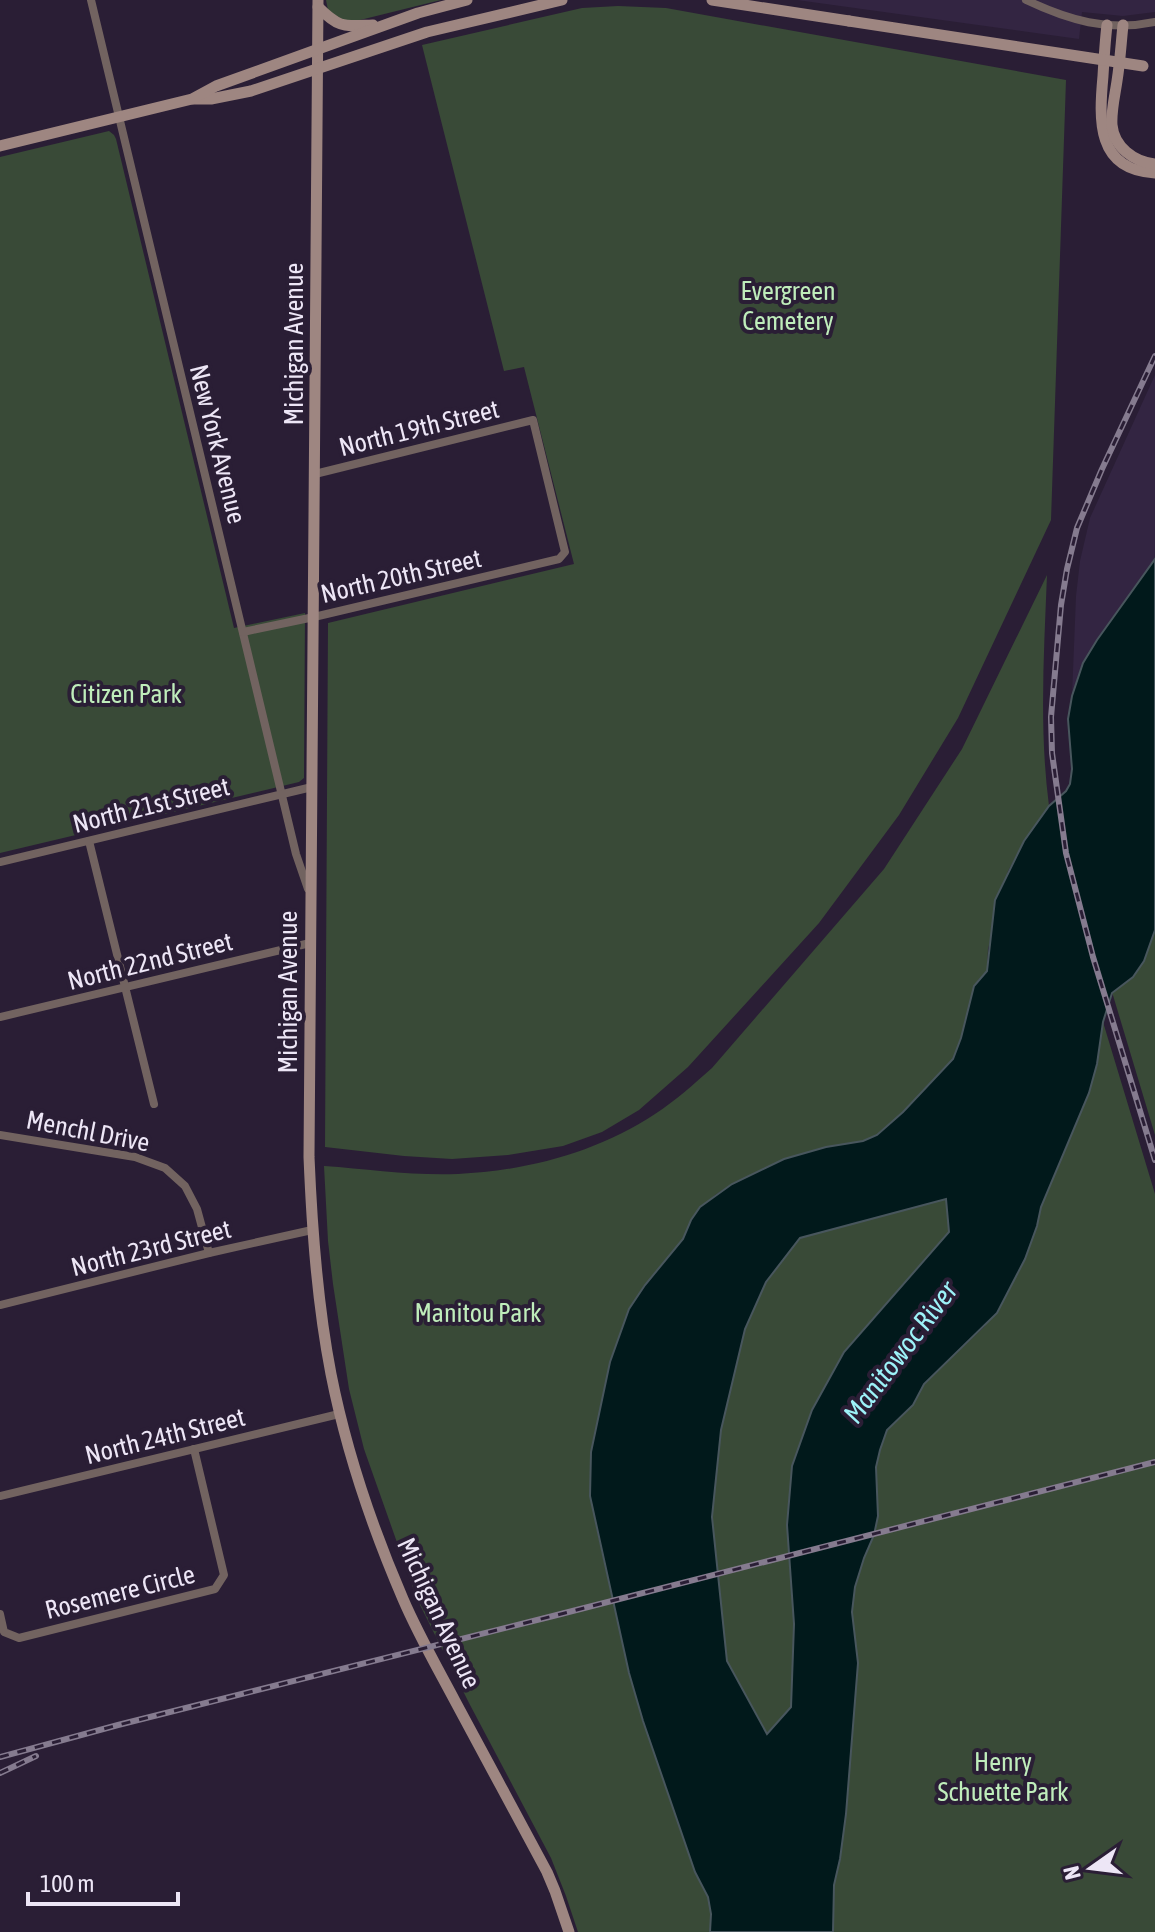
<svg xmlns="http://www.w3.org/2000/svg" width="1155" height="1932" viewBox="0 0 1155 1932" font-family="'Asap Condensed',sans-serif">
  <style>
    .built { fill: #332542 }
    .green { fill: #394a37 }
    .water { fill: #01191b; stroke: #48565d; stroke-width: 2; fill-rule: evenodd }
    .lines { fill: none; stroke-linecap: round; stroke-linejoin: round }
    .street { stroke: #726360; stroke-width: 8 }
    .secondary { stroke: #9e8681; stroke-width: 11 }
    .rail-casing { stroke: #857b8f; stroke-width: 6 }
    .rail { stroke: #2a1e35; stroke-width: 3; stroke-dasharray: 9; stroke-linecap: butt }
    .secondary-bridge { stroke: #9e8681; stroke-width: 11 }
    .labels { text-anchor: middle; stroke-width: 8; stroke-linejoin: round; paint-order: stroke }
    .park-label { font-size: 26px; fill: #bfedbb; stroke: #2a1e35 }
    .street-label { font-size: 26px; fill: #ede6f6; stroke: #2a1e35 }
    .water-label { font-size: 28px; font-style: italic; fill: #9df2f8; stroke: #2a1e35 }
  </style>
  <rect width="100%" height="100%" fill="#2a1e35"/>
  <!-- built -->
  <g class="built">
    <polygon points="797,0 1155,0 1155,12 1123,16 1082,12 1079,39"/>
    <polygon points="1155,375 1155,559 1136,584 1083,663 1072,696 1076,596 1080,561 1090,518"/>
  </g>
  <!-- green -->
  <g class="green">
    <polygon points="326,0 441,0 356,21 343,21 328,10"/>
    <polygon points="618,6 666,8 1066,80 1051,520 958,718 899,815 819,923 688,1067 639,1110 602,1132 563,1146 508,1155 452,1159 404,1156 325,1147 328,623 574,564 524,367 504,371 422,45 582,8"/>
    <polygon points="109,131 114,135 116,139 234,628 305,613 304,778 299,782 0,853 0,157"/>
    <path d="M1047,575c-3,77 -8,154 2,231l-25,36 -16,29 -20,78 -1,23 -9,8 -17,58 -8,21 -50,53 -26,23 -14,6 -37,6 -42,12 -52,25 -17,11 -24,25 -8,19 -6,9 -32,37 -16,24 -19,53 -19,90 5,74 33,147 14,48 52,151 13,25 3,17 -1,18h-132l-12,-36 -15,-38 -82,-155 -52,-104 -53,-150 -15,-60 -16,-105 -5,-43 -4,-75c44,3 90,10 134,8 68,-3 140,-22 197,-60 20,-13 39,-30 57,-46l172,-199 78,-120z"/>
    <polygon points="1155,930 1155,1135 1112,992 1133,976 1144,961"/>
    <polygon points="1103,1022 1155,1194 1155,1932 833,1932 834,1885 840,1859 846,1814 858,1663 852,1612 855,1588 864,1558 874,1535 878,1516 876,1467 880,1450 887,1430 912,1405 924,1384 984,1327 1008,1293 1025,1259 1037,1226 1041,1207 1089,1093 1097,1064"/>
    <polygon points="947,1199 949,1232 844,1352 812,1410 792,1466 787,1525 794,1624 791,1707 767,1735 727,1661 712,1516 721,1430 745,1329 766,1282 799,1238"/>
  </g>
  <!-- water -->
  <path class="water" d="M1155,559v371l-11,31 -11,16 -21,16 -9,29 -6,42 -8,29 -48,114 -4,19 -12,33 -28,54 -73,71 -11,21 -26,25 -7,20 -4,17 2,49 -4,19 -10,23 -9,29 -3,25 6,51 -12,151 -6,45 -6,26 -1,47h-123l1,-18 -3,-17 -13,-25 -52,-151 -14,-48 -39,-177 1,-44 19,-90 19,-53 16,-24 38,-46 8,-19 9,-13 32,-23 52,-25 42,-12 37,-6 14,-6 26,-23 50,-53 8,-21 13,-52 13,-15 8,-71 29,-59 25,-35 17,-15 4,-7 2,-15 -4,-50 4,-23 11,-33 14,-23zM946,1199l3,33 -105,120 -32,58 -20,56 -5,59 7,99 -3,83 -24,27 -40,-73 -15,-144 9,-87 24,-101 21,-47 34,-44z"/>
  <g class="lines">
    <!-- street -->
    <g class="street">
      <polyline points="91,0 296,854 308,889"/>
      <path d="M1026,0c42,20 82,32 129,22"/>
      <polyline points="243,632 314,617 559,559 565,552 533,420 315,474"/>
      <polyline points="89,841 154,1104"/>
      <polyline points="0,862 312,787"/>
      <polyline points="0,1017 310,943"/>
      <polyline points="0,1135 135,1157 165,1168 185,1186 197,1209 209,1253"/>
      <polyline points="0,1305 209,1253 312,1230"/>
      <polyline points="0,1496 339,1414"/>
      <polyline points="0,1614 4,1632 19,1638 215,1589 224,1575 194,1449"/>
    </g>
    <!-- secondary -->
    <g class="secondary">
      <path d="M318,0l-9,1157c3,72 8,145 22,217 15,76 41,153 72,225 15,35 34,68 52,102 31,57 61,114 92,171l8,19 14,41"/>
      <polyline points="712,0 849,21"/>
      <path d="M318,7c22,22 26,19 55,18"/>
      <path d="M1107,25c-2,17 -3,34 -4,51 -4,44 -7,94 52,97"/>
      <path d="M1123,25c-2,19 -3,37 -6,56 -2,14 -6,30 -5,44 2,22 22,37 43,39"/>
      <polyline points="193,99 211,99 251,91 427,32 562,0"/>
      <polyline points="0,146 192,99 216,86 418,13 467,0"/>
    </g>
    <defs>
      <g id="rail">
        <polyline points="1155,356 1102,469 1077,528 1067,569 1061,605 1051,717 1052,753 1066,853 1093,957 1155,1160"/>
        <polyline points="0,1757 118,1725 553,1616 1155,1462"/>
        <polyline points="0,1773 36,1756"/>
      </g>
    </defs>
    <!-- rail casing -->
    <use href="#rail" class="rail-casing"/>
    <!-- rail -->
    <use href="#rail" class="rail"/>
    <!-- secondary-bridge -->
    <polyline class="secondary-bridge" points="849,21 1143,66"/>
  </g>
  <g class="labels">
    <!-- park labels -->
    <g class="park-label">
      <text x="788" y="300">Evergreen<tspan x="788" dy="30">Cemetery</tspan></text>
      <text x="126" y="703">Citizen Park</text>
      <text x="478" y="1322">Manitou Park</text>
      <text x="1003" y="1771">Henry<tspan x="1003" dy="30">Schuette Park</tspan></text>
    </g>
    <!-- street labels -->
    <g class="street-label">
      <text transform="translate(294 344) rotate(-90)" y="9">Michigan Avenue</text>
      <text transform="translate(419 428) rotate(-14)" y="9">North 19th Street</text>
      <text transform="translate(218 444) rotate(76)" y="9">New York Avenue</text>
      <text transform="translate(401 576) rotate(-13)" y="9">North 20th Street</text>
      <text transform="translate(151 805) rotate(-14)" y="9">North 21st Street</text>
      <text transform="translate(150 961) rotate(-14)" y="9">North 22nd Street</text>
      <text transform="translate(288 992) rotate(-90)" y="9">Michigan Avenue</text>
      <text transform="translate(88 1131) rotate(11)" y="9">Menchl Drive</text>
      <text transform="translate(151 1248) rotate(-14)" y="9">North 23rd Street</text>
      <text transform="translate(165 1436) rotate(-14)" y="9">North 24th Street</text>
      <text transform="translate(120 1592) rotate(-14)" y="9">Rosemere Circle</text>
      <text transform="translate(439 1613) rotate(65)" y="9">Michigan Avenue</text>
    </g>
    <!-- water labels -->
    <g class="water-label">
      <text transform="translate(900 1352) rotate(-53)" y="10">Manitowoc River</text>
    </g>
  </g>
  <!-- north arrow -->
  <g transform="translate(1091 1868) rotate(256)" stroke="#2a1e35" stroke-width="6" paint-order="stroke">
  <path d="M0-6L14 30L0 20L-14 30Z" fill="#ede6f6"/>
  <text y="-12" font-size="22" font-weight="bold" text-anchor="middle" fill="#ede6f6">N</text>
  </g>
  <!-- scale -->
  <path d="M28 1892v12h150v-12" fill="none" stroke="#ede6f6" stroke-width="4"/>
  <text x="40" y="1892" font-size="24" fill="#ede6f6" stroke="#2a1e35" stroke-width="6" paint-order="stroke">100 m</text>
</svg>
